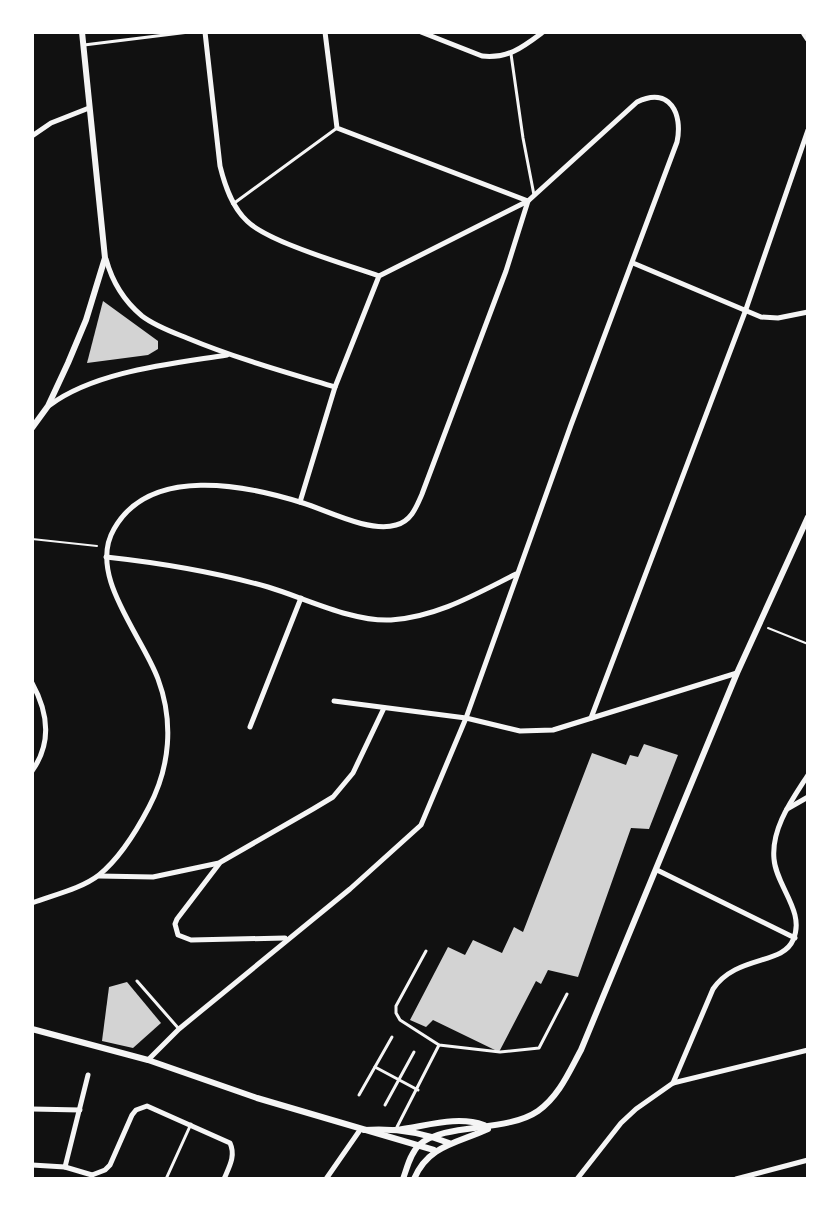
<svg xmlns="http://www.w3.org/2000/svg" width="840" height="1211" viewBox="0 0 840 1211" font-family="Bitter,serif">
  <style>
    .building { fill: #d3d3d3 }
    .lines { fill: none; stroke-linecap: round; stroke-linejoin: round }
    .path { stroke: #f5f5f5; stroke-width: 2 }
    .service { stroke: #f5f5f5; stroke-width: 3 }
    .minor { stroke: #f5f5f5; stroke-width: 5 }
    .tertiary { stroke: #f5f5f5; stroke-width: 6 }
  </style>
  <rect width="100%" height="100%" fill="#111"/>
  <!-- building -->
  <g class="building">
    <polygon points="103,301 158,341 158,349 148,355 87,363"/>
    <polygon points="644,744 678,755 649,829 631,828 578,977 548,970 541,984 536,981 499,1052 433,1020 426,1027 410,1020 448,947 465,955 473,940 502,953 514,927 523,932 592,753 626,765 630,755 638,757"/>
    <polygon points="127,982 161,1023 133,1048 102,1041 109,987"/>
  </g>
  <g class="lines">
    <!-- path -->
    <g class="path">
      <polyline points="32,539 97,546"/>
      <polyline points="768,628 808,644"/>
    </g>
    <!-- service -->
    <g class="service">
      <polyline points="84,45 189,32"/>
      <polyline points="511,54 523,138 534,195"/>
      <polyline points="233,204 337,128"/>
      <polyline points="426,951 396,1006 396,1013 400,1020 439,1045 500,1052 539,1048 567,994"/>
      <polyline points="137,981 179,1029"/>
      <polyline points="375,1067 418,1090"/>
      <polyline points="359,1095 392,1037"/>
      <polyline points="385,1105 414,1052"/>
      <polyline points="397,1127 439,1045"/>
      <polyline points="166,1179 191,1124"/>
    </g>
    <!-- minor -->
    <g class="minor">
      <path d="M205,32l15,134c5,20 12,41 27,55 21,21 101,44 132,55"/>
      <path d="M421,32l61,24c26,3 41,-9 61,-24"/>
      <polyline points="32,136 51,123 89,108"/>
      <path d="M106,259c6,22 18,42 36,57 13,10 30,16 45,22 48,20 98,34 148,49"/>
      <polyline points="633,263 761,317 778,318 808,312"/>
      <path d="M50,405c46,-34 121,-41 177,-50"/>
      <path d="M300,502l35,-115 44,-111 149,-75 109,-99c33,-16 46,12 40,40l-106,283 -105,293 -132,-17"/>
      <path d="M106,557c55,6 109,15 162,30 37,11 84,35 123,33 46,-3 85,-26 125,-46"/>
      <path d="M32,683c16,29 20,60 0,88"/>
      <polyline points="591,718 745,312 808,130"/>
      <polyline points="250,727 301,598"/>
      <polyline points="787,809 808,797"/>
      <polyline points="219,864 177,919 175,924 178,935 191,940 285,938"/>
      <polyline points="657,870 795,938"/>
      <polyline points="99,876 153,877 219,863 313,809 333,797 353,773 384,708"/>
      <path d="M32,903c21,-8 49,-14 67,-28 21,-17 38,-45 50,-68 21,-40 25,-85 9,-128 -16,-44 -71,-104 -44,-150 36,-64 132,-44 189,-26 25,8 67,30 93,22 15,-4 20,-17 26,-31l84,-223 22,-70 -191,-73 -12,-96"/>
      <polyline points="148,1060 179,1029 350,889 421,825 466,718 520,731 553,730 737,673"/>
      <path d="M673,1083l40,-94c23,-34 70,-24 80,-49 13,-28 -17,-54 -19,-81 -3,-31 18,-59 34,-84"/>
      <polyline points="32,1109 80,1110"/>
      <polyline points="32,1165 65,1167 92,1175"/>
      <polyline points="65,1167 88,1075"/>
      <path d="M92,1175l13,-5 5,-5 22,-50 4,-5 11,-4 83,37c6,13 -1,24 -6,36"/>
      <polyline points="326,1179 360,1130"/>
      <polyline points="577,1179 621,1123 636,1109 673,1083 808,1050"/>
      <polyline points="736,1179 808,1160"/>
    </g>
    <!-- tertiary -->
    <g class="tertiary">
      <polyline points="804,33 808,39"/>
      <polyline points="32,428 48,406 68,363 86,320 105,258 82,32"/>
      <polyline points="32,1029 148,1060 257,1098 434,1150"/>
      <path d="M364,1130c28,-2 58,2 85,13"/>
      <path d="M395,1130c29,-3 61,-15 89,-5"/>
      <path d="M403,1179c4,-11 7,-25 16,-34 26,-23 87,-12 119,-34 21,-15 31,-39 43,-61l156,-377 71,-156"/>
      <path d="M414,1179c14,-34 44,-36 74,-50"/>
    </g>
  </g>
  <!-- border -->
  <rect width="840" height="1211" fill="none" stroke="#ffffff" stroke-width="68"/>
</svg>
